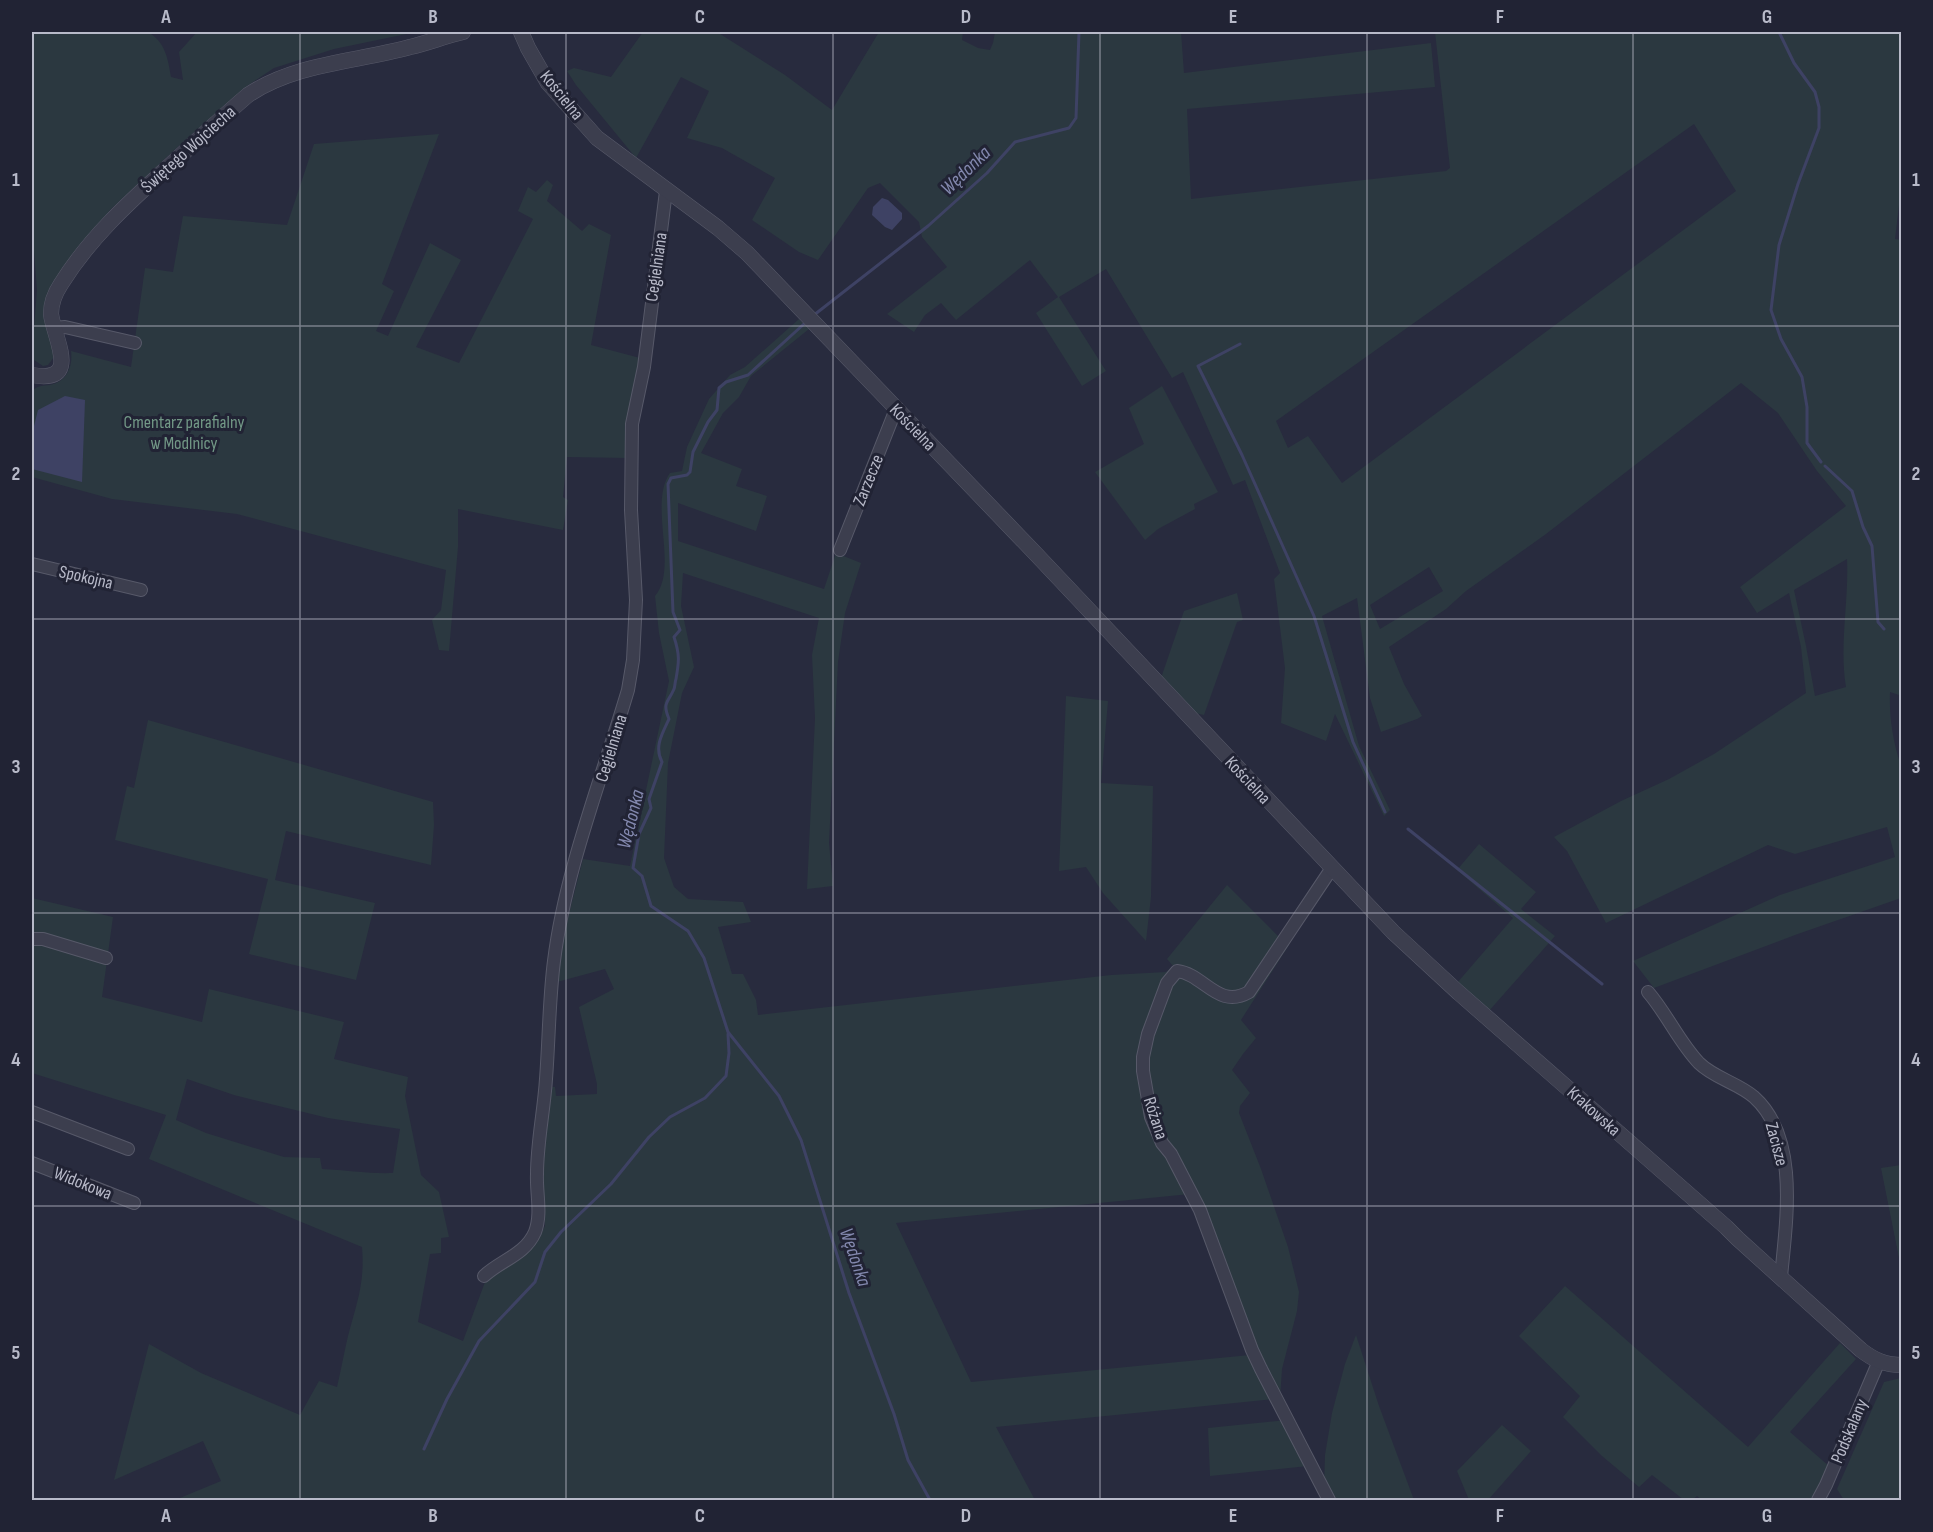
<svg xmlns="http://www.w3.org/2000/svg" width="1933" height="1532" viewBox="0 0 1933 1532" font-family="'Sofia Sans Condensed',sans-serif">
  <style>
    .green { fill: #2b3840; fill-rule: evenodd }
    .water { fill: #3e4264 }
    .lines { fill: none; stroke-linecap: round; stroke-linejoin: round }
    .stream { stroke: #3e4264; stroke-width: 3 }
    .minor-casing { stroke: #575969; stroke-width: 14 }
    .tertiary-casing { stroke: #575969; stroke-width: 16 }
    .minor { stroke: #3c3e4e; stroke-width: 12 }
    .tertiary { stroke: #3c3e4e; stroke-width: 15 }
    .grid { fill: none; stroke: #b8bac9; stroke-width: 1.5; stroke-opacity: 0.55 }
    .labels { text-anchor: middle; stroke-width: 6; stroke-linejoin: round; paint-order: stroke }
    .street-label { font-size: 18px; fill: #b8bac9; stroke: #212334 }
    .park-label { font-size: 18px; fill: #729886; stroke: #212334 }
    .water-label { font-size: 20px; font-style: italic; fill: #8388ae; stroke: #212334 }
    .neatline { fill: none; stroke: #b8bac9; stroke-width: 2 }
    .grid-label { font-size: 20px; text-anchor: middle; font-weight: bold; fill: #b8bac9 }
  </style>
  <rect width="100%" height="100%" fill="#282b3e"/>
  <!-- green -->
  <g class="green">
    <path d="M32,32h116c17,10 20,26 23,45l12,3 -4,-28 18,-20h219l-82,17 -60,19 -27,18 -64,56 -73,68 -51,67 -5,80 -6,8 -5,1 -9,-6 -2,-7 5,-63 -5,-65z"/>
    <path d="M643,32h74l68,43 47,35 47,-78h84l-1,8 16,8 12,2 3,-7 2,-11h186l3,41 247,-30 4,44 -248,22 4,90 255,-28 4,-3 -15,-136h466l1,148 -7,59 7,1v456l-12,-4c-1,26 3,50 11,74v132l-106,37 -141,53 -21,-27 147,-66 115,-38 -8,-30 -92,27 -27,-9 -162,78 -39,-72 -13,-14 67,-36 48,-22 45,-25 92,-61 -5,-46 -12,-54 -32,20 -17,-26 106,-81 -29,-35 -39,-58 -37,-30 -195,151 -80,57 -20,18 -57,38 15,37 18,32 -5,3 -36,13 -11,-34 -13,-100 -35,18 37,130 31,64 -6,6 -49,-102 -9,27 -45,-18 4,-55 -11,-89 6,-6 -35,-93 -12,5 -50,-113 -11,6 -66,-109 -47,28 47,74 -24,15 -46,-73 22,-16 -28,-37 -74,60 -15,-17 -16,12 -11,17 -27,-18 60,-47 -25,-30 -3,-15 -39,-39 -12,5 -50,72 -19,-8 -47,-32 23,-42 -53,-30 -35,-10 22,-47 -28,-14 -45,81 -60,-73 -9,-14 7,-3 37,9zM1694,124l42,67 -394,292 -34,-47 -20,12 -12,-27zM1847,559c2,42 -8,86 -1,128l-31,9 -9,-50 -12,-56zM1429,567l14,24 -63,38 -10,-24z"/>
    <path d="M439,134l-57,150 12,7 -18,40 12,5 42,-93 31,17 -45,87 43,16 74,-144 -15,-8 10,-24 8,5 11,-12 6,5 -6,16 35,30 7,-7 22,11 -20,110 49,13 -12,100 -61,-1 -4,40 5,3 -5,30 -105,-21v38l-9,104 -10,-1 -7,-30 9,-10 5,-40 -209,-56 -125,-15 -80,-22v-86c6,-6 10,-5 18,-6 17,-3 23,-19 21,-34l60,16 14,-99 28,4 10,-56 104,9 27,-81z"/>
    <path d="M799,319l10,10 -58,47 -12,21 -16,16 -22,40 41,16 -6,17 31,10 -11,35 -78,-28v38l146,48 12,-36 25,10 -16,50 -7,49 -9,181 4,43 -26,3 8,-171 -3,-63 7,-37 -136,-45 -2,33 13,61 -12,26 -14,70 -4,95 10,29 14,12 55,3 8,20 -33,5 14,47h11l13,26 2,15 353,-40 55,-3 7,-6 -6,-7 60,-74 52,52 10,8 -48,75 15,18 -13,16 -11,16 18,23 -10,13 -1,7 22,56 27,78 11,45 -2,19 -15,58 -2,30 -24,-48 -66,-157 -294,29 75,159 279,-27 25,44 -279,28 39,73h-860l46,-19 -18,-40 -89,39 35,-136 52,29 99,42 19,-34 18,6c4,-17 7,-34 11,-51 9,-34 17,-53 14,-89l-213,-88 17,-44 -134,-42v-175l81,19 -11,80 100,25 7,-33 135,33 -10,37 74,18 -3,19 16,79 18,17 10,45 -8,1v15l-11,1 -12,68 45,19 22,-59 33,-22 19,-18 8,-16 -4,-53 10,-86h4l1,9 41,-2v-10l-18,-77 35,-18 -9,-20 -48,13 5,-41 21,-82 47,7 39,-185 -10,-48 -4,-37c24,-28 -7,-92 15,-123l12,-2 5,-24 22,-48 21,-24 15,-8zM187,1079l47,16 94,23 72,11 -7,44c-23,1 -47,-3 -71,-4l-2,-11 -36,-1 -78,-24 -30,-13z"/>
    <polygon points="1162,386 1218,492 1194,504 1195,509 1158,529 1145,540 1095,472 1144,444 1129,408"/>
    <polygon points="1237,593 1243,620 1237,622 1204,715 1195,713 1161,678 1184,611"/>
    <polygon points="1066,696 1108,701 1101,783 1153,786 1151,897 1146,941 1103,893 1086,867 1059,871"/>
    <polygon points="148,720 433,802 434,825 431,865 286,831 275,880 375,903 356,980 249,954 268,879 115,840 127,786 134,788"/>
    <polygon points="1479,844 1536,892 1521,909 1555,936 1488,1012 1457,983 1513,918 1457,870"/>
    <polygon points="1901,1165 1902,1165 1901,1268 1881,1168"/>
    <polygon points="1565,1286 1748,1447 1840,1343 1856,1359 1790,1432 1830,1467 1824,1485 1810,1500 1702,1500 1697,1496 1692,1500 1684,1500 1652,1475 1639,1487 1602,1456 1563,1417 1580,1396 1519,1336"/>
    <polygon points="1356,1335 1379,1406 1414,1500 1333,1500 1324,1488 1325,1455 1332,1413 1345,1364"/>
    <polygon points="1901,1378 1901,1500 1844,1500 1837,1489 1884,1382"/>
    <polygon points="1286,1420 1308,1466 1210,1476 1208,1428"/>
    <polygon points="1502,1425 1531,1451 1488,1500 1469,1500 1457,1471"/>
  </g>
  <!-- water -->
  <g class="water">
    <polygon points="882,198 888,200 902,213 902,219 892,230 885,227 872,215 873,207"/>
    <polygon points="65,396 85,400 82,482 32,469 32,434 38,410"/>
  </g>
  <g class="lines">
    <!-- stream -->
    <g class="stream">
      <polyline points="1779,32 1794,63 1815,92 1819,107 1819,128 1798,184 1779,245 1771,310 1781,339 1802,377 1807,407 1807,443 1821,462"/>
      <polyline points="814,315 928,226 987,173 1015,142 1069,128 1076,118 1079,32"/>
      <path d="M805,323l-57,52 -22,7 -7,6 -2,22 -9,12 -15,30 -3,20 -3,3 -16,3 -3,6 5,128 7,18 -6,7c6,18 5,25 2,42 -1,2 -1,8 -2,10 -6,14 -12,13 -5,30 -7,15 -15,28 -7,43l-13,37 2,9 -12,26 -6,34 9,8 9,30 37,25 16,27 24,74 51,64 22,44 48,153 45,121 14,46 22,40"/>
      <polyline points="1240,344 1198,366 1242,455 1314,616 1353,742 1385,812"/>
      <polyline points="1825,466 1852,491 1863,527 1872,546 1878,622 1884,629"/>
      <polyline points="1408,829 1602,984"/>
      <polyline points="424,1449 447,1399 479,1341 535,1282 545,1252 561,1232 611,1184 649,1137 670,1117 705,1098 726,1076 729,1053 728,1034"/>
    </g>
    <defs>
      <g id="minor">
        <polyline points="54,328 65,327 135,343"/>
        <polyline points="840,550 896,409"/>
        <polyline points="32,564 141,590"/>
        <polyline points="32,939 43,939 106,958"/>
        <path d="M1648,992c19,22 31,50 51,71 15,15 39,20 55,34 46,41 32,125 27,180"/>
        <polyline points="32,1112 128,1149"/>
        <polyline points="32,1163 134,1203"/>
        <path d="M484,1276c17,-16 41,-21 51,-44 7,-18 1,-40 2,-58 0,-32 7,-63 9,-95 3,-39 3,-79 8,-118 11,-90 48,-183 74,-271l5,-30 3,-60 -5,-90 1,-86 12,-57 22,-176"/>
        <path d="M1329,1500l-68,-131 -9,-19 -52,-140 -29,-56 -9,-11 -11,-26 -8,-46v-14l5,-23 19,-51 10,-12c27,3 41,39 72,21l83,-124"/>
        <polyline points="1818,1500 1826,1485 1879,1361"/>
      </g>
      <g id="tertiary">
        <path d="M521,32l7,16 20,35 49,55 121,90 29,25 287,299 359,380 66,61 267,234 12,12 123,111c13,10 24,15 41,15"/>
        <path d="M32,375c50,9 22,-36 19,-61 0,-11 4,-21 10,-30 28,-45 66,-80 105,-115 27,-25 54,-50 82,-74 48,-32 108,-33 162,-48 18,-4 35,-11 53,-15"/>
      </g>
    </defs>
    <!-- minor casing -->
    <use href="#minor" class="minor-casing"/>
    <!-- tertiary casing -->
    <use href="#tertiary" class="tertiary-casing"/>
    <!-- minor -->
    <use href="#minor" class="minor"/>
    <!-- tertiary -->
    <use href="#tertiary" class="tertiary"/>
  </g>
  <!-- grid -->
  <path class="grid" d="M300,32v1468M566,32v1468M833,32v1468M1100,32v1468M1367,32v1468M1633,32v1468M32,326h1870M32,619h1870M32,913h1870M32,1206h1870"/>
  <g class="labels">
    <!-- street labels -->
    <g class="street-label">
      <text transform="translate(562 95) rotate(51)" y="6">Kościelna</text>
      <text transform="translate(188 149) rotate(-42)" y="6">Świętego Wojciecha</text>
      <text transform="translate(656 267) rotate(-82)" y="6">Cegielniana</text>
      <text transform="translate(913 427) rotate(46)" y="6">Kościelna</text>
      <text transform="translate(868 480) rotate(-68)" y="6">Zarzecze</text>
      <text transform="translate(86 577) rotate(13)" y="6">Spokojna</text>
      <text transform="translate(611 748) rotate(-73)" y="6">Cegielniana</text>
      <text transform="translate(1248 780) rotate(47)" y="6">Kościelna</text>
      <text transform="translate(1594 1111) rotate(42)" y="6">Krakowska</text>
      <text transform="translate(1156 1118) rotate(72)" y="6">Różana</text>
      <text transform="translate(1777 1144) rotate(75)" y="6">Zacisze</text>
      <text transform="translate(83 1183) rotate(22)" y="6">Widokowa</text>
      <text transform="translate(1849 1431) rotate(-67)" y="6">Podskalany</text>
    </g>
    <!-- park labels -->
    <g class="park-label">
      <text x="184" y="428">Cmentarz parafialny<tspan x="184" dy="21">w Modlnicy</tspan></text>
    </g>
    <!-- water labels -->
    <g class="water-label">
      <text transform="translate(965 170) rotate(-44)" y="7">Wędonka</text>
      <text transform="translate(630 819) rotate(-76)" y="7">Wędonka</text>
      <text transform="translate(856 1257) rotate(71)" y="7">Wędonka</text>
    </g>
  </g>
  <!-- border -->
  <rect width="1933" height="1532" fill="none" stroke="#212334" stroke-width="66"/>
  <rect x="33" y="33" width="1867" height="1466" class="neatline"/>
  <g class="grid-label">
    <text x="166" y="23">A</text>
    <text x="433" y="23">B</text>
    <text x="700" y="23">C</text>
    <text x="966" y="23">D</text>
    <text x="1233" y="23">E</text>
    <text x="1500" y="23">F</text>
    <text x="1767" y="23">G</text>
    <text x="16" y="186">1</text>
    <text x="1916" y="186">1</text>
    <text x="16" y="480">2</text>
    <text x="1916" y="480">2</text>
    <text x="16" y="773">3</text>
    <text x="1916" y="773">3</text>
    <text x="16" y="1066">4</text>
    <text x="1916" y="1066">4</text>
    <text x="16" y="1359">5</text>
    <text x="1916" y="1359">5</text>
    <text x="166" y="1522">A</text>
    <text x="433" y="1522">B</text>
    <text x="700" y="1522">C</text>
    <text x="966" y="1522">D</text>
    <text x="1233" y="1522">E</text>
    <text x="1500" y="1522">F</text>
    <text x="1767" y="1522">G</text>
  </g>
</svg>
